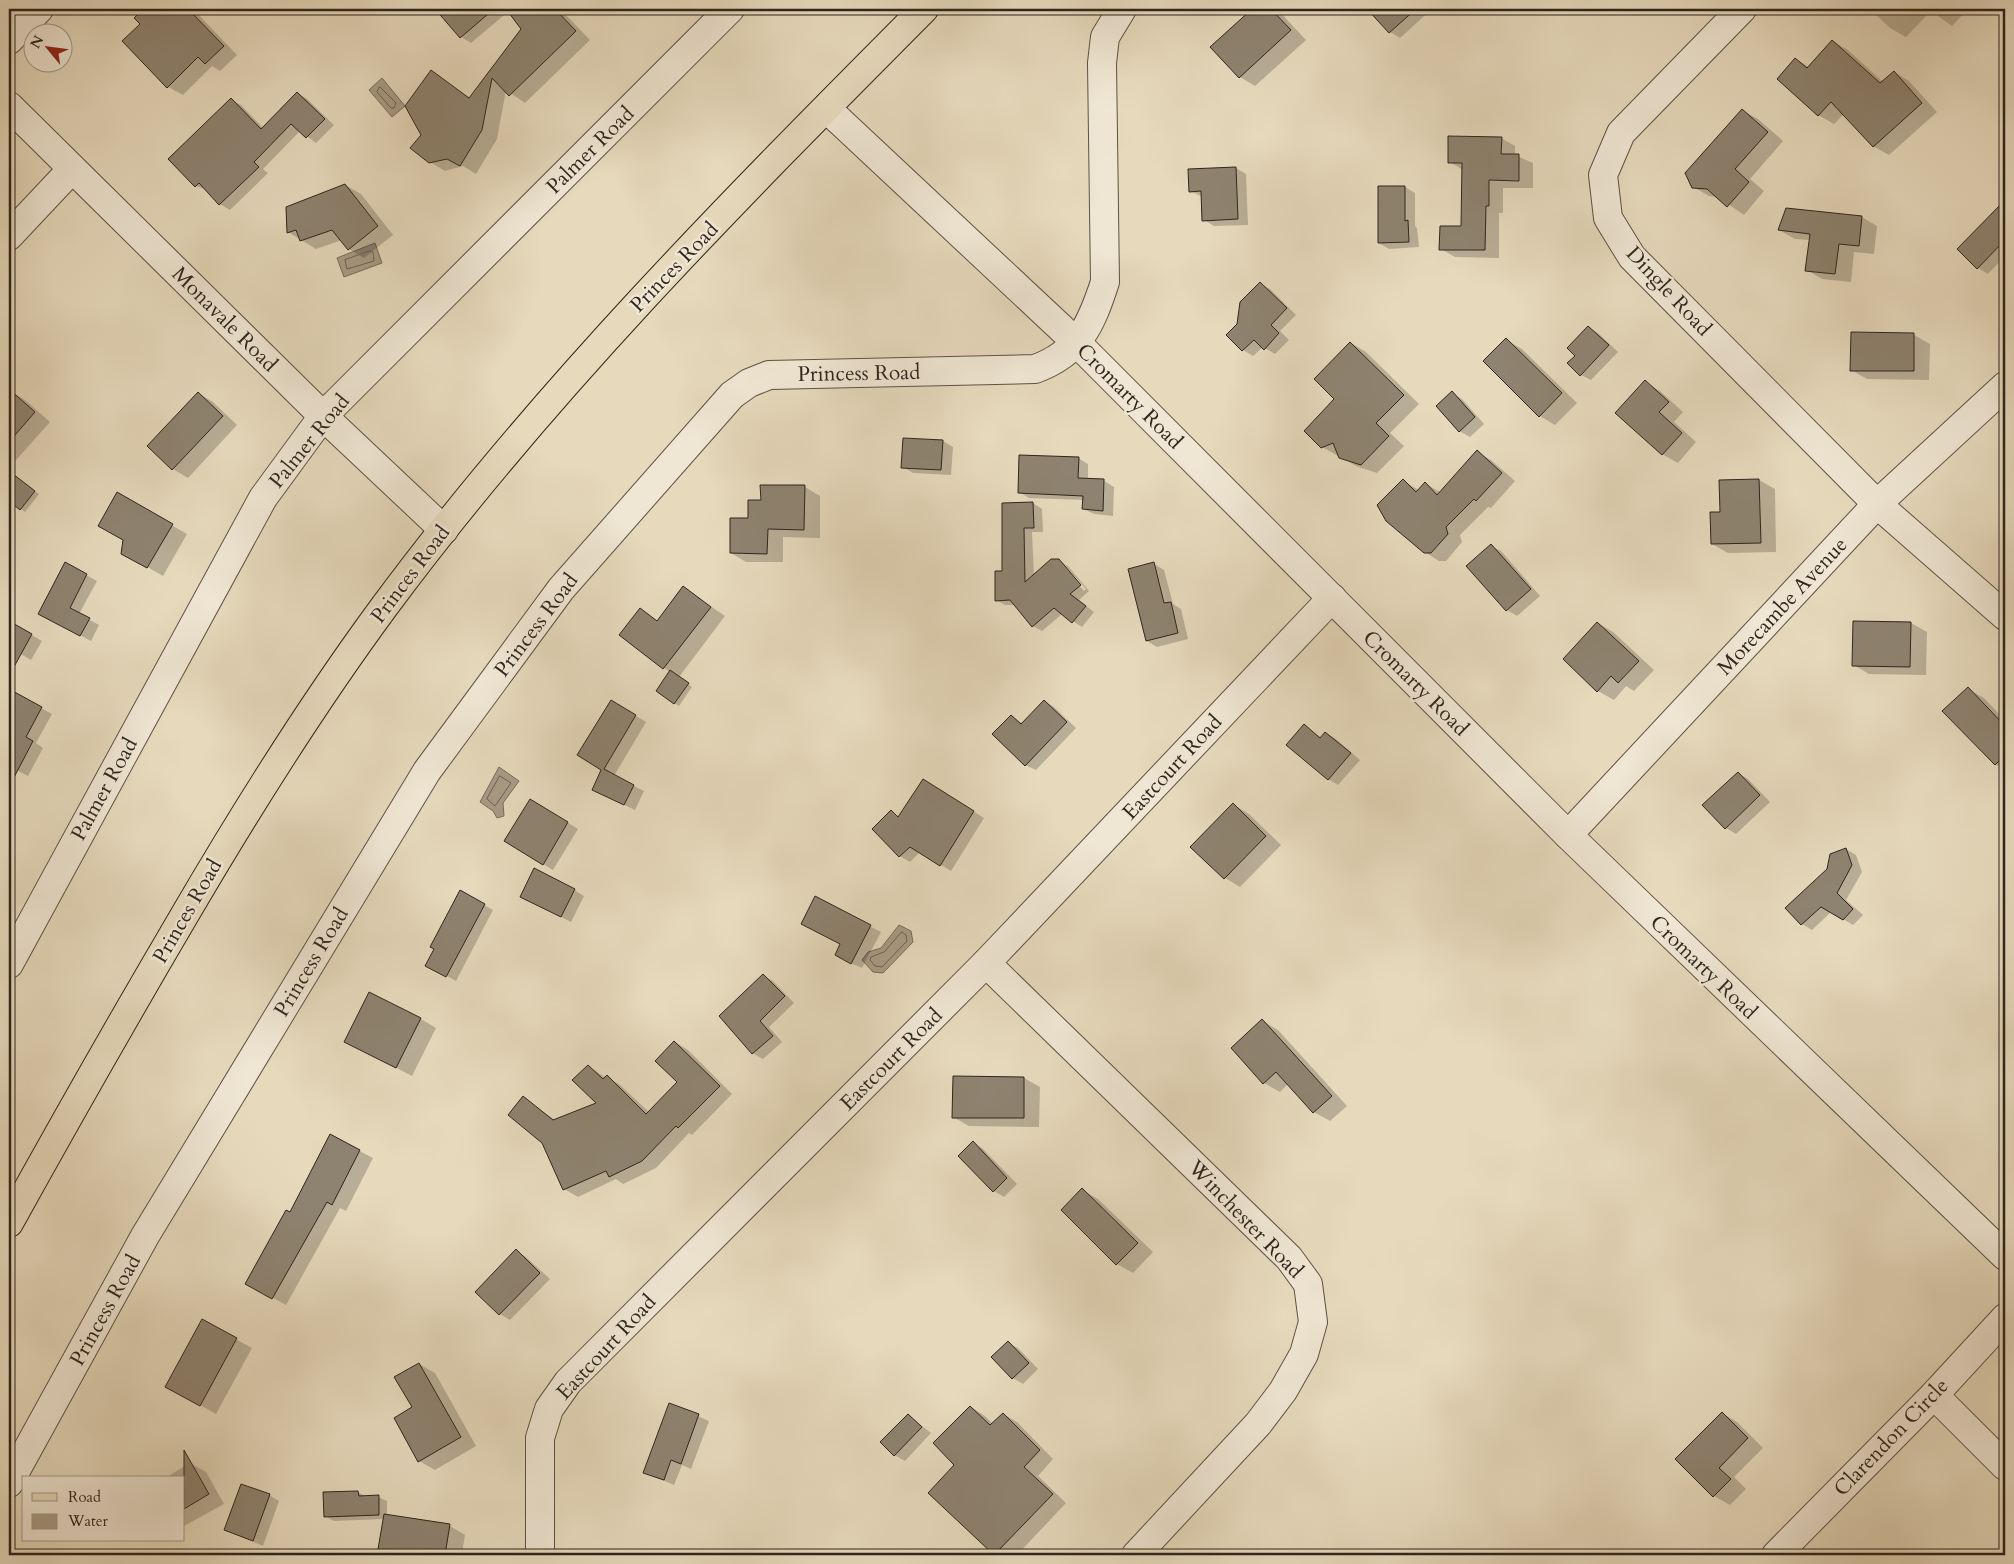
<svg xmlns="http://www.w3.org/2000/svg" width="2014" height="1564" viewBox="0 0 2014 1564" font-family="Cardo,serif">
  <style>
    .water { fill: #a89c86; stroke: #786c5c }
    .shadow { fill: #0003 }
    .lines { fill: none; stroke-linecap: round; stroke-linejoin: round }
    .shore { stroke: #6c6052; stroke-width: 1 }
    .building { fill: #8e8370; stroke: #2f251d }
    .minor-casing { stroke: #5d5245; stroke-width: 30 }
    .major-casing { stroke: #2f251d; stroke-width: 30 }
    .minor { stroke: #efe6d3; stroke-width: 28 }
    .major { stroke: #e6d9bc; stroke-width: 28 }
    .labels { text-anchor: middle; stroke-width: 5; stroke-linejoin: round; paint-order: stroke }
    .street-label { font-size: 21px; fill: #2f251d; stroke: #efe6d3 }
  </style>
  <rect width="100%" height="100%" fill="#e6d9bc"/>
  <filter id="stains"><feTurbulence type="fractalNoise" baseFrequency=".004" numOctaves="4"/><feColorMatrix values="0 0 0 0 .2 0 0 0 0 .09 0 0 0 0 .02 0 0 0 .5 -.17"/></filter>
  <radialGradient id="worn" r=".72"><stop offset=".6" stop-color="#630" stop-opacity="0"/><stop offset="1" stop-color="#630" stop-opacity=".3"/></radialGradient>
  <!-- water -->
  <g class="water">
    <polygon points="382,78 405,106 392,117 369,90"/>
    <polygon points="375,243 382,263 344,277 337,258"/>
    <polygon points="499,767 519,781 503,803 504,816 497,818 493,811 480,802"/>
    <polygon points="899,925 911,931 913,942 883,973 873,972 862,960 868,952 881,948"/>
  </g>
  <!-- shadow -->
  <g class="shadow">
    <polygon points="145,9 193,9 237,55 220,71 212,66 183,95 168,87 142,24 136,18"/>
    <polygon points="449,9 560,9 590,40 525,103 506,90 497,139 476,174 463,166 445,171 430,162 431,72 470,98 522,29 509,11 471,43 461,37 442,15"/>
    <polygon points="1254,9 1278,10 1306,40 1255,86 1240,77 1212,47"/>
    <polygon points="1374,9 1432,9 1400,38 1390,32 1371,11"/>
    <polygon points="1624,9 1632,9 1629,12"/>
    <polygon points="1870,9 1963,9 1966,11 1952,26 1931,11 1906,37 1890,28"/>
    <polygon points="1833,41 1848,50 1883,82 1894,72 1909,81 1937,112 1889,155 1873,146 1844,114 1834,124 1818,115 1796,59 1809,67"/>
    <polygon points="297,93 307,99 334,125 316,143 300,131 263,169 268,173 230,210 220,204 207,190 196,186 231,100 241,105 263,128"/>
    <polygon points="1742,110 1758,119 1783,141 1750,179 1764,191 1744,215 1718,197 1709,196 1693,187"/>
    <polygon points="1501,138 1515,146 1515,155 1533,163 1533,188 1503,188 1503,213 1499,213 1499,258 1455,257 1441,249 1463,227 1463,170 1450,162"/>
    <polygon points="1236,168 1246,174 1248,225 1214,226 1204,220 1203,197 1190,191"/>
    <polygon points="345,185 361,194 393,235 364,258 349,249 342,240 316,249 288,232"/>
    <polygon points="1405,187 1415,193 1415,226 1417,228 1419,247 1389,249 1379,243"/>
    <polygon points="2001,206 2005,208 2005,256 1988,274 1978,268"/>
    <polygon points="1862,217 1877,226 1874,254 1854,252 1851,282 1822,279 1807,270 1810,240 1795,239 1779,230"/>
    <polygon points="1260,284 1270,289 1296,315 1280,331 1289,340 1275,354 1263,347 1253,356 1243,350 1228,335 1239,325"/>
    <polygon points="1588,327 1598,333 1618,352 1591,380 1581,375 1577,356"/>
    <polygon points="1852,334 1914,335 1930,344 1929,380 1867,379 1851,370"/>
    <polygon points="1506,340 1522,349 1577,403 1555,425 1540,416"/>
    <polygon points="1351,343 1366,352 1419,404 1390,433 1404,446 1377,473 1356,466 1322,447"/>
    <polygon points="1645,382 1660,391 1683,412 1674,422 1696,442 1678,463 1662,454"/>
    <polygon points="10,391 25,400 50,422 9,468"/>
    <polygon points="198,393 213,402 237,425 188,478 173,469"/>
    <polygon points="1452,393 1462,399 1484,424 1470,437 1459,431"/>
    <polygon points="943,441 953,447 951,475 913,473 903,467"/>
    <polygon points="2005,449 2005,466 1999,462"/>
    <polygon points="1477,452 1491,460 1515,481 1491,508 1488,507 1460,535 1462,542 1446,561 1439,561 1425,552 1403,481 1419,490 1426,484 1440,492"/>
    <polygon points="1078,458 1088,464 1088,480 1104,481 1114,487 1113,516 1094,514 1084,509 1084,500 1029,498 1019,492"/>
    <polygon points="1759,480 1775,489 1776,552 1728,553 1712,544 1721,513 1721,481"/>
    <polygon points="20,481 39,494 25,512 9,500 9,495"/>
    <polygon points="805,487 820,496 820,538 783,537 783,562 746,562 731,553 762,501"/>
    <polygon points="118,494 187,534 163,576 123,553 124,540"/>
    <polygon points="1033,503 1042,509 1043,532 1032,532 1034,576 1058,561 1064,564 1061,564 1084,591 1086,589 1064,564 1068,566 1089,591 1079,600 1094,612 1082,627 1062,614 1042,631 1033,626 1015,605 1005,605 996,600 1003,572"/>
    <polygon points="1491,546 1501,551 1540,596 1517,616 1507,610 1468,566"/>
    <polygon points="66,564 97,581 79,614 99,625 91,641 50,619"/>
    <polygon points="1154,564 1164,570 1173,604 1181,609 1188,639 1157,647 1147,641"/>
    <polygon points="684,588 725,616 679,677 692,687 679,706 674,703 670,672 664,668 640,610 658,621"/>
    <polygon points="9,622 42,641 31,660 9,647"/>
    <polygon points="1598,623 1613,632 1654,670 1634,691 1626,686 1614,700 1598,691 1564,659"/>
    <polygon points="1911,623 1927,632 1926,675 1869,674 1854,665"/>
    <polygon points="1968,689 1984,698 2005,720 2005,770 1995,764"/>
    <polygon points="9,691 52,714 36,743 43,748 28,776 9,766"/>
    <polygon points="611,701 646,722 614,776 644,791 635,810 603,795 603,769"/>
    <polygon points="1044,701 1054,707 1076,728 1036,770 1025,765 1011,716 1023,724"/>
    <polygon points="1304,726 1322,738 1326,733 1336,739 1360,760 1338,785 1328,779"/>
    <polygon points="1738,773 1748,779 1770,802 1736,834 1726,828"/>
    <polygon points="933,786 984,818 951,871 920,852 910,862 900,856 891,812 900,817"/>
    <polygon points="1234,805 1249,814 1281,845 1240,887 1225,878"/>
    <polygon points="541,806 578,829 553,870 543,864"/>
    <polygon points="1846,849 1856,855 1862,872 1846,900 1863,915 1853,925 1831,912 1812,930 1802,924 1787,908 1828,870"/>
    <polygon points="574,890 584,896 571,922 532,902"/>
    <polygon points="815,898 881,932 862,968 846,961 842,944"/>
    <polygon points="484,905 493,910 456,981 427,965"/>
    <polygon points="763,975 773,981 794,1003 769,1027 782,1042 763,1059 752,1053"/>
    <polygon points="421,1019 436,1028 412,1076 346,1042"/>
    <polygon points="1263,1021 1278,1030 1347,1106 1330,1121 1314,1112 1288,1084 1280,1092 1264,1083"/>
    <polygon points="675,1042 688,1050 732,1094 692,1135 689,1133 656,1168 623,1184 616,1179 578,1197 564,1189 523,1098 555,1120 598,1103 588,1066 606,1078 607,1077 620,1085 649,1112 679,1082"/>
    <polygon points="954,1078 1024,1078 1040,1087 1039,1127 969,1126 953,1117"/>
    <polygon points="331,1136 373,1158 346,1211 340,1208 286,1305 246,1283 290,1214"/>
    <polygon points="973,1143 983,1149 1017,1184 1004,1197 994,1191"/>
    <polygon points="1082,1190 1098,1199 1153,1252 1133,1273 1117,1264"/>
    <polygon points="516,1251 526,1257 550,1279 510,1320 500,1314 477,1292"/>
    <polygon points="203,1321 252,1348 216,1414 182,1395"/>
    <polygon points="1008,1343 1018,1348 1038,1369 1023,1384 1013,1378 993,1357"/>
    <polygon points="419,1364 435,1373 476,1446 435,1470 419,1461 413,1408"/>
    <polygon points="670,1404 709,1421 691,1469 682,1465 674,1485 645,1473"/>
    <polygon points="971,1407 985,1416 993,1424 1003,1414 1017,1422 1053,1459 1038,1476 1066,1503 1017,1555 994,1555 929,1493 956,1465"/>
    <polygon points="1722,1413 1737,1422 1763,1448 1734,1477 1746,1489 1730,1505 1714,1496 1677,1459"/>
    <polygon points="908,1415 931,1433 905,1461 894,1455"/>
    <polygon points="190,1463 206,1472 224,1504 184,1526 184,1478 165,1478"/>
    <polygon points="358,1492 366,1497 378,1497 387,1501 387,1516 450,1526 465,1535 462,1554 446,1552 446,1555 379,1555 384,1519 334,1521 325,1516"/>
    <polygon points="269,1495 279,1501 263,1546 226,1530"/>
  </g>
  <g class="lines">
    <!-- shore -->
    <g class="shore">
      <polygon points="380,87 396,103 394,108 391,108 377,92"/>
      <polygon points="370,251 373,252 374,261 347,269 345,260"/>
      <polygon points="500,776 511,783 495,806 487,799"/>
      <polygon points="902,932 906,935 907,941 882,967 875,966 870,960 871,957 884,952"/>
    </g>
  </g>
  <!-- building -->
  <g class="building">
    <polygon points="143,9 188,9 224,46 205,64 198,57 167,88 122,41 140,24 134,18"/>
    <polygon points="435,9 494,9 460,38"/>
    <polygon points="506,9 555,9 576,31 509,96 492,78 482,130 460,166 447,159 429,163 410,148 421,135 405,106 431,70 469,98 521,29"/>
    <polygon points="1252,9 1271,9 1291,30 1239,78 1210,47"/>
    <polygon points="1367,9 1416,9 1389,33"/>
    <polygon points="1832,40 1880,83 1894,71 1922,103 1873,147 1831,102 1818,116 1777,79 1795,58 1807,68"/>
    <polygon points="297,92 325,119 306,138 291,124 254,162 259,167 219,205 199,183 195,187 168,159 231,98 261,129"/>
    <polygon points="1742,109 1768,132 1735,169 1749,182 1727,207 1707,189 1692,188 1685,173"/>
    <polygon points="1448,136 1502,137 1501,154 1519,154 1519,181 1489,180 1489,206 1486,206 1485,250 1439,250 1440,226 1461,226 1462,163 1448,163"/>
    <polygon points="1236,167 1238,219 1202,221 1201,191 1189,192 1188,169"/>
    <polygon points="345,184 378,226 348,250 332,230 300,241 296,230 287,233 286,207"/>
    <polygon points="1378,186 1405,186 1405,221 1408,220 1409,242 1378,243"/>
    <polygon points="2005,200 2005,240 1977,269 1957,249"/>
    <polygon points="1786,208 1862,216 1859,246 1839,244 1835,274 1805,271 1810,234 1778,230"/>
    <polygon points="1260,282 1287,308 1271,325 1279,333 1264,350 1254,340 1242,351 1226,335 1237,324 1240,302"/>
    <polygon points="1588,326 1609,345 1580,376 1567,363 1575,356 1567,348"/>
    <polygon points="1851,332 1914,333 1914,371 1850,371"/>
    <polygon points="1506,338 1562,393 1539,417 1483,361"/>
    <polygon points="1350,342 1404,395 1376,423 1389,436 1361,465 1339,458 1333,443 1321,448 1304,431 1334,399 1314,379"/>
    <polygon points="1645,380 1669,402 1659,412 1682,433 1662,455 1615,413"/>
    <polygon points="9,389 35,412 9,442"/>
    <polygon points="1452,391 1475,417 1459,432 1436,406"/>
    <polygon points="198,392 223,416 172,470 147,446"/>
    <polygon points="903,438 943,440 941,470 901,468"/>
    <polygon points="1477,450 1502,473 1476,501 1474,499 1446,527 1448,534 1431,553 1424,553 1386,521 1377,505 1403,479 1416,492 1425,482 1437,495"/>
    <polygon points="1019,455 1079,457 1078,478 1104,479 1103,511 1082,509 1083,496 1018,493"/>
    <polygon points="9,471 35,491 20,510 9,501"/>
    <polygon points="1759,479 1761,543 1711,544 1710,512 1720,512 1719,480"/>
    <polygon points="760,485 805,485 804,530 768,529 767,554 730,553 730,518 748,518 748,500 761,500"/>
    <polygon points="117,492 173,524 147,568 121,554 123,540 98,526"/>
    <polygon points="1033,502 1034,528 1024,528 1025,582 1051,559 1059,559 1081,585 1070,594 1086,606 1072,623 1054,608 1032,627 1010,600 995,601 995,571 1002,571 1002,503"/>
    <polygon points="1491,544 1531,589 1506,611 1466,566"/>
    <polygon points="65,562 87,574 70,608 90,618 80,636 38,614"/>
    <polygon points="1154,562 1164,603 1171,602 1178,633 1146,641 1128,569"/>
    <polygon points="683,586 711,607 663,669 619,635 640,608 657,621"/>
    <polygon points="9,621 32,634 9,676"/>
    <polygon points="1853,621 1911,622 1910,667 1852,666"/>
    <polygon points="1597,622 1639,661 1618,683 1611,676 1597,692 1563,659"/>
    <polygon points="670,670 689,683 674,704 656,691"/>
    <polygon points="1968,687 2005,726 2005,755 1995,765 1942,711"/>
    <polygon points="9,689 42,707 26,737 33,741 9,787"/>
    <polygon points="611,700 636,715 604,769 634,785 624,805 592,790 601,770 577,755"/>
    <polygon points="1044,700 1067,722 1025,766 992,734 1011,715 1021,724"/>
    <polygon points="1304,724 1320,738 1325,732 1351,753 1328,780 1286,745"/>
    <polygon points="1738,772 1760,795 1725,829 1702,805"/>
    <polygon points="923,779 974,811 940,866 910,847 899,857 872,829 891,810 898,817"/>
    <polygon points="530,799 568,822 543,865 504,841"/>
    <polygon points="1233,803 1266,836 1224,879 1190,847"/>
    <polygon points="1846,848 1852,865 1837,893 1853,909 1843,920 1821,907 1801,925 1785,908 1827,869 1830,854"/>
    <polygon points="534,868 575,889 561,917 520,897"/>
    <polygon points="460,890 485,904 446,977 425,966 434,949 430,947"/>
    <polygon points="815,896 871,925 851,964 835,955 840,944 801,924"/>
    <polygon points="763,974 785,996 760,1021 773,1036 752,1054 719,1016"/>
    <polygon points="369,992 421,1018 396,1068 344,1042"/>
    <polygon points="1262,1019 1332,1096 1313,1113 1276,1072 1263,1084 1231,1048"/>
    <polygon points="674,1041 720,1086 678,1128 676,1126 642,1161 609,1177 606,1171 563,1190 542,1143 508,1115 523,1096 553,1120 596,1103 572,1080 588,1065 603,1079 607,1075 646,1114 677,1082 655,1061"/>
    <polygon points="953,1076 1024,1077 1024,1118 952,1118"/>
    <polygon points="330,1134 360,1150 332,1205 327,1202 272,1299 245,1284 286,1210 290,1212"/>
    <polygon points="973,1141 1007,1178 993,1192 958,1156"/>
    <polygon points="1082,1188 1138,1243 1116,1265 1061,1210"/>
    <polygon points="516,1249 540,1273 499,1315 475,1292"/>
    <polygon points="202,1319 237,1338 200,1406 165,1387"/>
    <polygon points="1008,1341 1029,1363 1012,1379 991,1357"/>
    <polygon points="419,1363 461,1437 418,1462 394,1418 412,1407 394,1377"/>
    <polygon points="669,1403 699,1414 681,1464 671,1460 664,1480 643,1473"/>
    <polygon points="970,1406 990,1425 1003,1413 1040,1450 1024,1467 1053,1494 994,1555 928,1493 954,1465 933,1443"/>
    <polygon points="1722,1412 1748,1438 1719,1468 1731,1479 1713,1497 1675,1459"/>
    <polygon points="908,1414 922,1427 894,1456 880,1442"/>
    <polygon points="184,1450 209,1494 184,1509"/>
    <polygon points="241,1484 270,1494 253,1541 224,1530"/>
    <polygon points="358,1491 359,1496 379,1495 379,1515 324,1517 323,1492"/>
    <polygon points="384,1514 450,1524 445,1555 377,1555"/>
  </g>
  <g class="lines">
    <defs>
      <g id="minor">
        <polyline points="1742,9 1621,133 1603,175 1608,218 1632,257 1877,504 2005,616"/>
        <polyline points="9,40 39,9"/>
        <polyline points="9,106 323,416 444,530"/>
        <polyline points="827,109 1077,343 1568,835 2005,1256"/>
        <polyline points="9,236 72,169"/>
        <polyline points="1568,835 1877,504 2005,386"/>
        <polyline points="986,963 1289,1258 1308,1284 1313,1322 1304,1354 1283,1391 1258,1424 1136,1555"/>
        <polyline points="9,964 263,498 323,416 730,9"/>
        <polyline points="1934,1395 2005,1466"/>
        <path d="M9,1483l136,-247 282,-465 134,-182 171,-194 17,-12 20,-8 266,-6c44,-16 56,-44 70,-87l-3,-219 3,-26 17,-28"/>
        <polyline points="540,1555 540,1438 549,1409 568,1382 986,963 1332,598"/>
        <polyline points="1776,1555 1934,1395 2005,1318"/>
      </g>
      <path id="major" d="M9,1223c57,-103 115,-205 175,-307 62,-106 127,-210 200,-309 160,-216 351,-408 540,-598"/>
    </defs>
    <!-- minor casing -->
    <use href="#minor" class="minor-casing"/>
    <!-- major casing -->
    <use href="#major" class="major-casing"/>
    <!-- minor -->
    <use href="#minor" class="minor"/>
    <!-- major -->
    <use href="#major" class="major"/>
  </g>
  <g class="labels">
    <!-- street labels -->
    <g class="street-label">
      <text transform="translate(590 150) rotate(-45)" y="7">Palmer Road</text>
      <text transform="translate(674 267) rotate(-46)" y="7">Princes Road</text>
      <text transform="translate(1669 291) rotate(47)" y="7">Dingle Road</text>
      <text transform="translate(225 319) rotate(45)" y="7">Monavale Road</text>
      <text transform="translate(859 373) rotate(-1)" y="7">Princess Road</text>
      <text transform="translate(1130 396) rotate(45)" y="7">Cromarty Road</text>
      <text transform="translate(309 441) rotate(-51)" y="7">Palmer Road</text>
      <text transform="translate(410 574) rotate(-53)" y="7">Princes Road</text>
      <text transform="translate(1782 606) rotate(-47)" y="7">Morecambe Avenue</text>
      <text transform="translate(536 625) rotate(-53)" y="7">Princess Road</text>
      <text transform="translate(1416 683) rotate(45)" y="7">Cromarty Road</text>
      <text transform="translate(1172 767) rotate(-47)" y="7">Eastcourt Road</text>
      <text transform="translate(104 789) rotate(-61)" y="7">Palmer Road</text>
      <text transform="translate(187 911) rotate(-60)" y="7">Princes Road</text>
      <text transform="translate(311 962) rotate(-59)" y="7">Princess Road</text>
      <text transform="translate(1704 967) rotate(44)" y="7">Cromarty Road</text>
      <text transform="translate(891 1059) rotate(-45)" y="7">Eastcourt Road</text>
      <text transform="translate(1246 1219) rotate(46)" y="7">Winchester Road</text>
      <text transform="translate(105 1310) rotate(-61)" y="7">Princess Road</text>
      <text transform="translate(606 1347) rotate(-47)" y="7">Eastcourt Road</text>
      <text transform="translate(1891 1437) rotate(-46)" y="7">Clarendon Circle</text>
    </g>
  </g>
  <!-- margin -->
  <rect width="2014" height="1564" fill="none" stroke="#e6d9bc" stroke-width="30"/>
  <rect x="10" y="10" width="1994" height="1544" fill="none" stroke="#2f251d" stroke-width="2.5"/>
  <rect x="15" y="15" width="1984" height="1534" fill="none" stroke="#2f251d"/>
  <!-- legend -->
  <rect x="22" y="1476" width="162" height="65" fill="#efe6d3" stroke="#a2998a"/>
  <rect x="32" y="1493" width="25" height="8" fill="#e6d9bc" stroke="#a2998a"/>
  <text x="68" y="1502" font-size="15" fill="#2f251d">Road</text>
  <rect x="32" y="1514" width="25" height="15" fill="#a89c86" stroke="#a2998a"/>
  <text x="68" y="1526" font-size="15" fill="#2f251d">Water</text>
  <!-- north arrow -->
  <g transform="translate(48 48) rotate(299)"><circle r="24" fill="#efe6d3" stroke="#a2998a"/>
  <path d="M0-4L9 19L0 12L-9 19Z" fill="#8f2418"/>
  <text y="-8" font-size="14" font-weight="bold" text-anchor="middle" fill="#2f251d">N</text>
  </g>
  <rect width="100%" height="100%" filter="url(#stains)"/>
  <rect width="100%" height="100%" fill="url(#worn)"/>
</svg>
